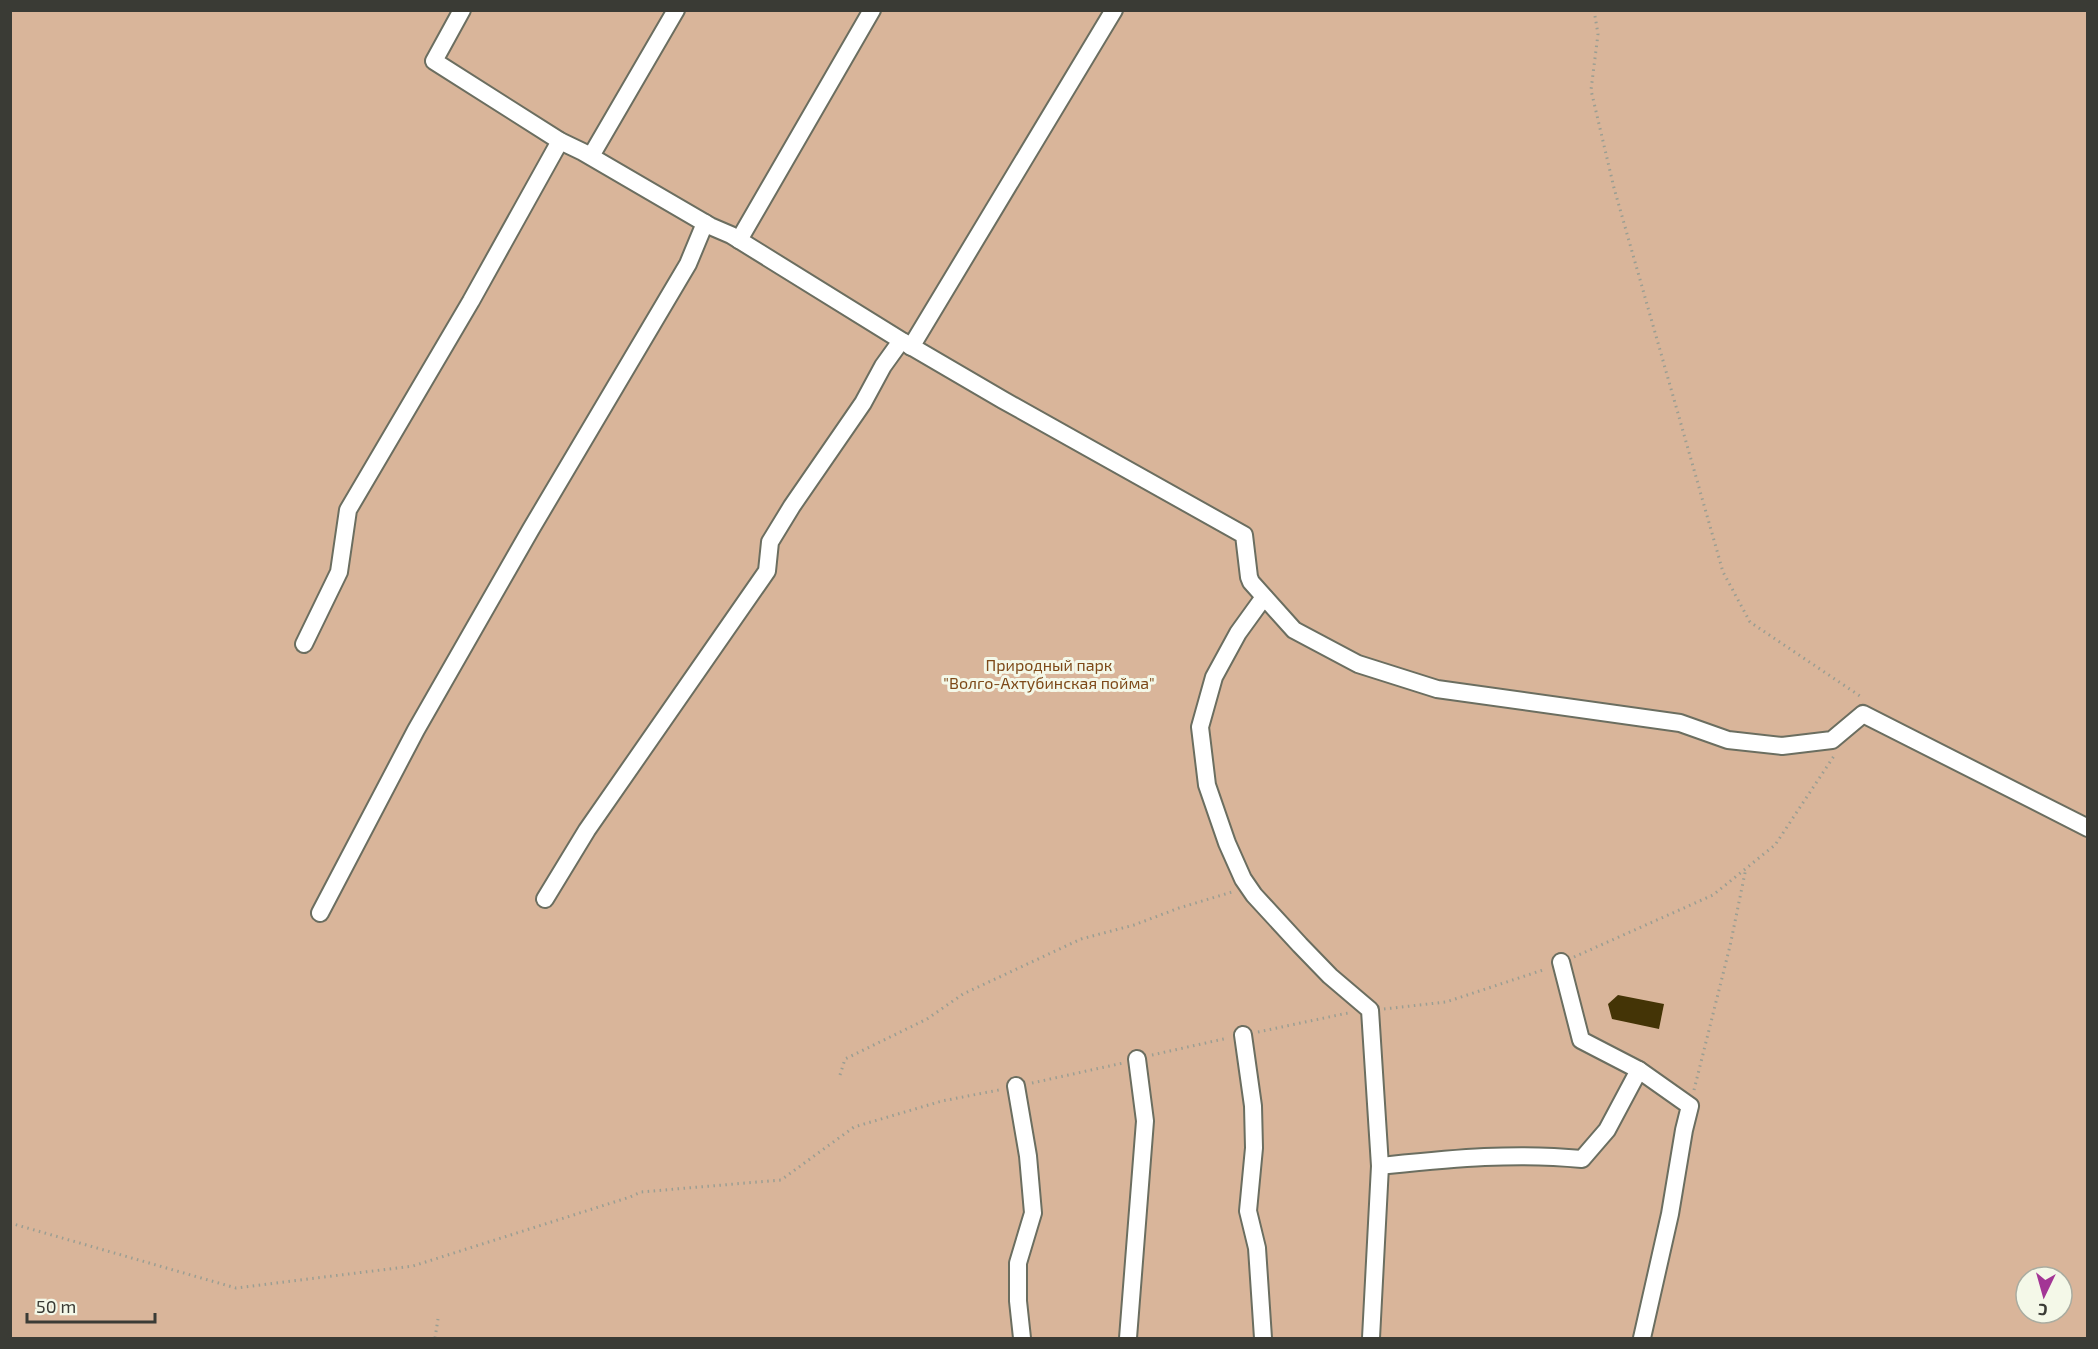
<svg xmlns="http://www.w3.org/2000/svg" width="2098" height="1349" viewBox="0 0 2098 1349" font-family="'Exo 2',sans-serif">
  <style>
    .green { fill: #d9b59a; fill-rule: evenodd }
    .building { fill: #443406 }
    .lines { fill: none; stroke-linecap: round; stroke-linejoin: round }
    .minor-casing { stroke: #6b6e60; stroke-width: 20 }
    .path { stroke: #9b9e92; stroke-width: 3; stroke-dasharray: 1.5 4.5; stroke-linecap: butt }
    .minor { stroke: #fff; stroke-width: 16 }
    .labels { text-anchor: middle; stroke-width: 6; stroke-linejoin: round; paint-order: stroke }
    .park-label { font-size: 16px; fill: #7d4918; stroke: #f4f8e8 }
  </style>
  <rect width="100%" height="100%" fill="#e7ebda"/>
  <!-- green -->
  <path class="green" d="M10,11h2077v1327h-2076zM2026,1277h36v36h-36z"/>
  <!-- building -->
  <polygon class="building" points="1618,995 1664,1004 1659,1029 1612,1019 1608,1004"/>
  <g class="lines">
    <defs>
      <g id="minor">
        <polyline points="462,10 434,61 560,141 583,152 710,226 731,235 902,341 1003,400 1244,535 1249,577 1251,582 1294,630 1358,664 1437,689 1680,723 1728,740 1782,746 1832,740 1863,714 2088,828"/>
        <polyline points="591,156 676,10"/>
        <polyline points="739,240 872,10"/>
        <polyline points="911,347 1114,10"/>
        <path d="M1264,597l-26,36 -24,44 -14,50 7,58 20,58 16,36 11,16 46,50 30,31 40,34 10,156c69,-7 132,-14 202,-7l25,-29 32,-60"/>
        <polyline points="304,644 339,572 348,510 471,301 560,141"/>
        <polyline points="545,899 587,830 767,571 770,542 792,506 863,403 883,366 901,341"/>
        <polyline points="320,913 416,730 531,529 688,264 705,223"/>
        <polyline points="1561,962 1581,1040 1639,1070 1690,1106 1684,1130 1670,1214 1642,1338"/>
        <polyline points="1243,1035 1253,1106 1254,1148 1248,1211 1257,1248 1263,1338"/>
        <polyline points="1016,1086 1028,1156 1033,1213 1018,1263 1018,1301 1022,1338"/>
        <polyline points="1128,1338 1145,1121 1137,1059"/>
        <polyline points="1371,1338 1380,1166"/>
      </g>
    </defs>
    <!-- minor casing -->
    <use href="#minor" class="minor-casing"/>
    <!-- path -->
    <g class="path">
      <polyline points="1594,10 1598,34 1591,90 1614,188 1723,572 1750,622 1860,696 1860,699"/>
      <polyline points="1574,957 1713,895 1775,845 1834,756"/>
      <polyline points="1384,1009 1446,1002 1546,969"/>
      <polyline points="1258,1032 1348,1013"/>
      <polyline points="1152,1055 1228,1038"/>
      <polyline points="840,1075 845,1059 927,1019 963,994 1081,939 1134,925 1179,908 1232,892"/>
      <polyline points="1032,1083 1123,1063"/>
      <polyline points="1694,1090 1730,946 1746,868"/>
      <polyline points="10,1223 236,1288 413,1266 630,1197 641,1192 781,1180 854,1127 942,1101 999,1090"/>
      <polyline points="435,1338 438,1319"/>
    </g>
    <!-- minor -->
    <use href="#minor" class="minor"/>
  </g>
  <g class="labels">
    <!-- park labels -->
    <g class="park-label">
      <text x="1049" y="671">Природный парк<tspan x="1049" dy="18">"Волго-Ахтубинская пойма"</tspan></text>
    </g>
  </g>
  <!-- border -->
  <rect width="2098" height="1349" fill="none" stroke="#3a3b35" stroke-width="24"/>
  <!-- north arrow -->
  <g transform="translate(2044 1295) rotate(185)"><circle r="28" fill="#f4f8e8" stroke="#aaaca0" stroke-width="1.5"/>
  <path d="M0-4.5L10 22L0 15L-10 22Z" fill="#a33695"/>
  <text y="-9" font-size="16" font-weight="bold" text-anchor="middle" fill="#3a3b35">С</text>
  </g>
  <!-- scale -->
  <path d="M27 1313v9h128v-9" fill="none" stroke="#3a3b35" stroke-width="3"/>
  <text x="36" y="1313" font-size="18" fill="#3a3b35" stroke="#f4f8e8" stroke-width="4.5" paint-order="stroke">50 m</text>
</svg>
